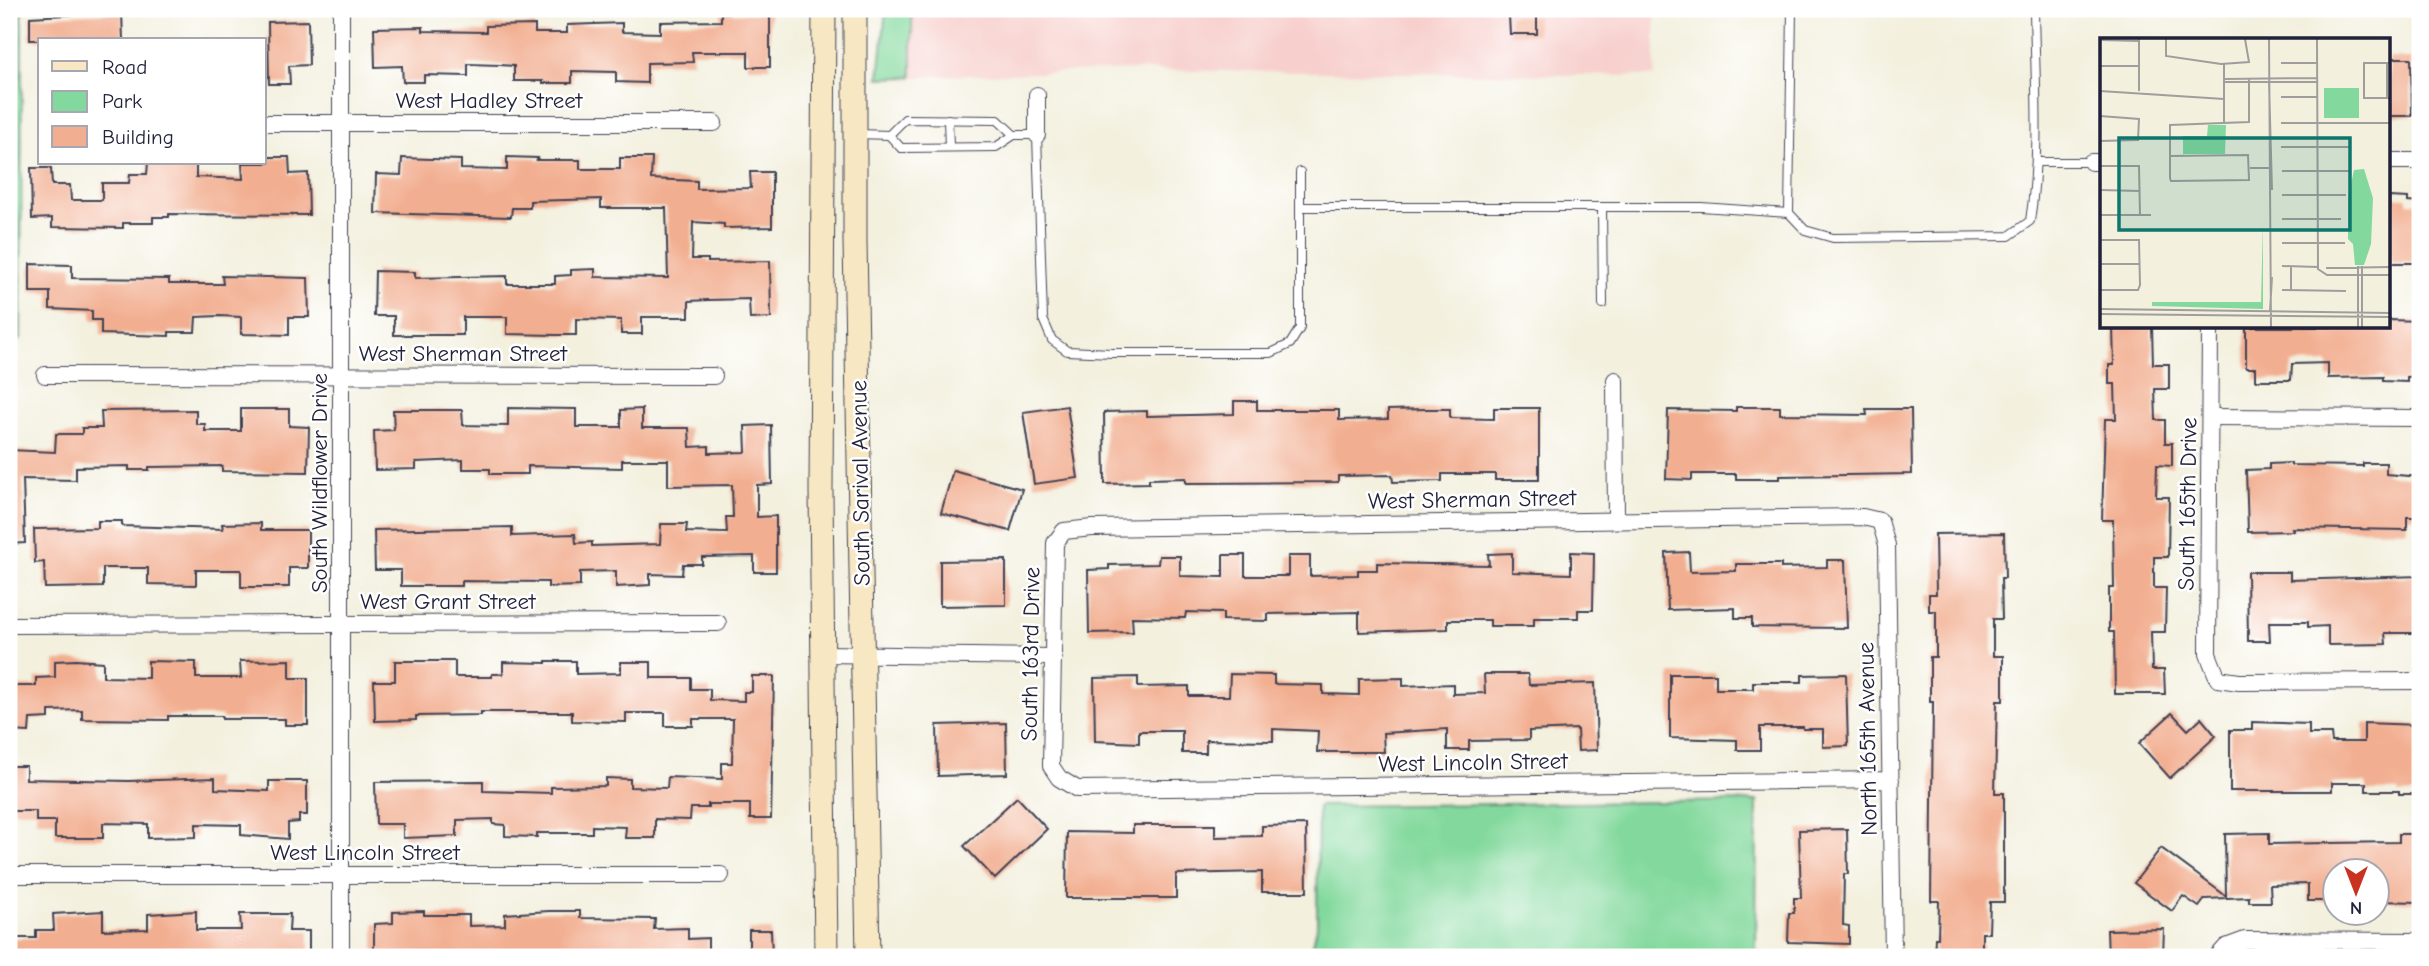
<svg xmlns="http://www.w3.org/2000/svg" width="2429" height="966" viewBox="0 0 2429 966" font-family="'Comic Neue',sans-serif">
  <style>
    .built { fill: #f7d0cd }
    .green { fill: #83d99d; stroke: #527e6c; stroke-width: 2 }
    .building { fill: #f2ae90 }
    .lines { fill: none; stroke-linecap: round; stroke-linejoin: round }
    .service-casing { stroke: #414153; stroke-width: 10 }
    .minor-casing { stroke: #414153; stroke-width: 18 }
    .secondary-casing { stroke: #414153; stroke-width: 25 }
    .service { stroke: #fff; stroke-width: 8 }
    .minor { stroke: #fff; stroke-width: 16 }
    .secondary { stroke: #f7e8c3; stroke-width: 23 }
    .labels { text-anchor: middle; stroke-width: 5; stroke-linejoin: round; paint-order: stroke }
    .street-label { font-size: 23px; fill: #22223b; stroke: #fff }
    .inset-road { fill: none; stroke: #9f9e9d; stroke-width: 2 }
    .view { fill: #0f766e; fill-opacity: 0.15; stroke: #0f766e; stroke-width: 3.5 }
    .inset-edge { fill: none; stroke: #22223b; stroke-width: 3.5 }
  </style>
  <rect width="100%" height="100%" fill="#fff"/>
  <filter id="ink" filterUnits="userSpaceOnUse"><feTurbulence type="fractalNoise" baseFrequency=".0143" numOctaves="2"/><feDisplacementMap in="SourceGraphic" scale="14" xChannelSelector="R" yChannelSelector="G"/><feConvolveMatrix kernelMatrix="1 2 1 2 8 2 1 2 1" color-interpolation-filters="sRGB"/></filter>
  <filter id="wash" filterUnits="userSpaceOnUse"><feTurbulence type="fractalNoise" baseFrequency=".00686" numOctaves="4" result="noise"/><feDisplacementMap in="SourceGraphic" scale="28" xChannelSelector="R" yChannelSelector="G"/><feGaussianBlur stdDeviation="1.57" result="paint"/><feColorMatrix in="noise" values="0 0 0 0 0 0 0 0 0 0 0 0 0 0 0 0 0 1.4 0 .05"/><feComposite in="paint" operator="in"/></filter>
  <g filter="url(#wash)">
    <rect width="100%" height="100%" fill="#f3f0de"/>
    <!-- built -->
    <polygon class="built" points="912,9 1655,9 1655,76 1137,70 912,77"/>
    <!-- green -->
    <g class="green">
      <polygon points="9,9 22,9 21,338 9,347"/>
      <polygon points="886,9 912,9 912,77 879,78"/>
      <polygon points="1757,801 1756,957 1310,957 1317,927 1318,806"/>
    </g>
    <g id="blocks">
      <!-- building -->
      <g class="building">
        <polygon points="122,12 123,40 30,40 30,17"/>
        <polygon points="721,13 770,13 770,67 748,67 748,52 692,52 693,62 647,63 647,83 616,82 616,72 572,71 572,83 543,83 543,81 514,81 514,66 500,65 468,64 468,76 424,75 424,82 403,82 402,66 375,67 374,28 423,27 423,31 486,32 486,26 535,25 535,33 567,33 567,25 622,23 622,32 660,33 660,22 721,21"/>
        <polygon points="1509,16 1537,16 1537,34 1510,34"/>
        <polygon points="308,21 309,65 289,66 290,84 269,84 268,22"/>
        <polygon points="2389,58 2411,58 2412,116 2389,116"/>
        <polygon points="268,157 289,157 290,174 308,173 309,215 169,214 169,217 153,217 153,223 123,223 123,228 52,227 52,218 32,219 31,168 51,168 52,185 70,185 71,200 102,200 102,183 129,183 130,174 147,174 148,163 196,163 196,177 243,179 242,163 268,163"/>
        <polygon points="507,157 538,158 537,160 580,160 580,169 620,169 620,158 652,158 651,179 697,181 697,189 751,188 750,172 772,172 772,227 724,228 724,224 693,222 692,259 708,259 708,262 770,261 771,318 750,319 749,299 708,300 689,301 689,317 642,317 642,334 621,334 621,320 576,319 576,335 555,335 507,334 507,317 463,317 463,335 394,335 394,316 374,316 375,271 415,272 415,278 507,276 507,284 555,284 555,276 571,275 571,270 595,269 595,277 668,278 666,208 601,208 601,199 530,201 530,208 512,208 511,217 375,213 376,174 401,175 402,158 461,160 461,169 507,170"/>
        <polygon points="2389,197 2408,198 2408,202 2420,203 2420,263 2390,263"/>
        <polygon points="30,264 72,265 72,278 169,279 169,284 223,284 222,276 308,278 309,317 289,317 289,335 241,334 241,317 219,316 196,317 195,332 169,332 169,336 101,334 101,320 92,320 92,311 50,309 50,292 30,292"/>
        <polygon points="2389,320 2420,321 2420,376 2407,377 2407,382 2383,381 2383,377 2328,378 2328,363 2292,364 2291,380 2255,380 2255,368 2246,368 2246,327 2389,327"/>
        <polygon points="2113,327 2152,327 2153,364 2169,364 2169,389 2155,389 2156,420 2165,420 2165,443 2172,443 2172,466 2157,465 2156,497 2169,497 2168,557 2154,557 2154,588 2166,588 2165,632 2151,632 2152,670 2164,670 2165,694 2115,694 2114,632 2109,632 2109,588 2114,588 2113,520 2102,520 2105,419 2116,419 2115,384 2109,384 2109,365 2114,365"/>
        <polygon points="1234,401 1257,401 1257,410 1339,410 1339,420 1388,419 1388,410 1427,409 1450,409 1450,418 1494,419 1494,408 1539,408 1539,480 1495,480 1495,474 1442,474 1442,481 1393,482 1392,475 1338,476 1338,482 1186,483 1186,478 1149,479 1149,483 1105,484 1104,412 1147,411 1147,416 1234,414"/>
        <polygon points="1067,406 1078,478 1034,484 1023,412"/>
        <polygon points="1736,407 1780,407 1780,414 1867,415 1866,409 1911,409 1912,474 1780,476 1780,479 1736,479 1736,474 1692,474 1692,480 1666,479 1668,410 1736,411"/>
        <polygon points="508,408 576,409 576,427 621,427 621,410 642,409 642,428 689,428 690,447 709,446 709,453 746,452 745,426 771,425 772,484 757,485 757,517 776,516 776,572 754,572 754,556 702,557 702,564 683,564 682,575 650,574 650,585 616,587 616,571 580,572 580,586 548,587 548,582 462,581 462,586 401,586 401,570 375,570 374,530 512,527 512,536 575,534 576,543 592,542 592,546 660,544 661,524 687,524 686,532 727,533 726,517 733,517 732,485 668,486 668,460 622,460 622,468 528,466 528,474 490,474 490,469 463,469 463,460 416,462 416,469 375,470 374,431 394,430 393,410 462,410 463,425 508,426"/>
        <polygon points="241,409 289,409 289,426 309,427 308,472 222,471 222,466 149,467 149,470 129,470 129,466 76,467 76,480 23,479 25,543 9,544 9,450 55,452 56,434 82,434 82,428 102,428 101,411 196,410 196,424 205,424 205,431 241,431"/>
        <polygon points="2291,463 2291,465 2363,466 2363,463 2386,463 2386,474 2420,477 2420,517 2407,517 2407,530 2292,528 2293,531 2248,532 2246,470 2269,469 2269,464"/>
        <polygon points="953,470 1022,489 1010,531 941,513"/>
        <polygon points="98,521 122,521 122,526 223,529 222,524 261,523 261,530 308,530 308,568 289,568 289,587 241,587 241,570 196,570 196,585 148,584 148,568 103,568 103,587 45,588 44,562 35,563 34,529 98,528"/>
        <polygon points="2004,533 2005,578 2001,578 2002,619 1993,619 1993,656 2003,656 2003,701 1997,701 1995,793 2004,793 2004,902 1990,902 1989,933 1982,933 1982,957 1934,957 1935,938 1938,938 1939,901 1931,901 1933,702 1930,702 1930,657 1936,657 1936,611 1929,611 1929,594 1936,594 1935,534"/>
        <polygon points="1571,552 1594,553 1593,610 1578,610 1578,618 1534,618 1534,626 1490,626 1490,620 1448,620 1448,629 1359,632 1359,612 1268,614 1268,621 1223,620 1223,613 1186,612 1185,618 1132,617 1133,632 1089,633 1088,570 1109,569 1109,565 1158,564 1159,556 1180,556 1180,576 1223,577 1223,555 1245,555 1245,576 1288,576 1288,556 1310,556 1310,576 1358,575 1358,570 1377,570 1377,563 1489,565 1488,554 1512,553 1512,572 1571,574"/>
        <polygon points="1689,552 1690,572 1736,571 1736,564 1781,564 1781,568 1827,567 1827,560 1845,560 1847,628 1752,627 1752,618 1735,618 1735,608 1668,610 1666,553"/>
        <polygon points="1006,560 1006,605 940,606 940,561"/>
        <polygon points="2247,572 2290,572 2290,580 2420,576 2420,633 2385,633 2386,644 2328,645 2328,626 2308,627 2308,622 2269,622 2270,641 2248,641"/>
        <polygon points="76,660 103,662 103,677 148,678 148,661 196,662 196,678 241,678 240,661 290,660 290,678 308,678 308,725 285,725 285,719 222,719 222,716 168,716 168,720 82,719 82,710 49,711 49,718 30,719 29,732 9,731 9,686 36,686 36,678 55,677 55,661"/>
        <polygon points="395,661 455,661 455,677 492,677 492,674 503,674 503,662 546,663 546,661 576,661 576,674 621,673 621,662 651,662 651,678 691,678 691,689 710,689 710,700 744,701 744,692 752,692 752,676 774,676 771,819 750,819 750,804 708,804 708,808 691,808 690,820 655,819 655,838 625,838 626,827 592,826 592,833 537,833 537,837 505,836 505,825 493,824 493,819 457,820 457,836 403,838 403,824 376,824 375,782 483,781 483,791 551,793 551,787 606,786 606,778 630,779 630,787 667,788 668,777 722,779 722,763 732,763 733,719 693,719 693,726 665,726 665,713 626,713 626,722 572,721 572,712 481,712 481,715 416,716 416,720 375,721 374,681 395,681"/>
        <polygon points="1230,674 1274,675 1274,684 1323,685 1323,694 1359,695 1359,679 1403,678 1403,686 1453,684 1453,694 1485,693 1484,674 1528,674 1529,685 1595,683 1597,750 1578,751 1577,729 1529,731 1529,740 1469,741 1469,750 1447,750 1447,729 1383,733 1384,752 1317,752 1318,731 1273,729 1273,741 1206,740 1206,753 1182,753 1182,731 1139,731 1139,743 1095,741 1094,678 1138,677 1138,687 1189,686 1189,696 1229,696"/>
        <polygon points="1670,674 1716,674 1716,689 1753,689 1753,682 1802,682 1802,675 1846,674 1848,746 1823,747 1823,729 1803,729 1803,727 1760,727 1760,750 1737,750 1737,740 1670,738"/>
        <polygon points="2172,713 2188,730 2201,718 2216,736 2170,778 2139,743"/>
        <polygon points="2252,722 2309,724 2309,734 2331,734 2332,742 2364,742 2364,723 2420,725 2420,794 2399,794 2399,791 2366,791 2366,783 2332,783 2332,791 2230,791 2230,730 2252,730"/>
        <polygon points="1006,723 1007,774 938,776 937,725"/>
        <polygon points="9,766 26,766 26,779 129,781 215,778 215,789 269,791 269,781 307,781 307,815 299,815 299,822 288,823 288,839 241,835 241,825 196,824 196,837 148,838 148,824 103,823 103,838 55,838 55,821 36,821 36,811 9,811"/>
        <polygon points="1017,797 1047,829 995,879 964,846"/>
        <polygon points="1133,825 1215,825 1215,837 1262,836 1262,826 1306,825 1307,892 1262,892 1262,872 1176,874 1176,898 1066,898 1067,832 1133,833"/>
        <polygon points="1847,829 1848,874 1844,874 1843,925 1849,926 1849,944 1788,942 1789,913 1794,913 1794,898 1801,898 1799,830"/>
        <polygon points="2269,833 2269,844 2399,842 2399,834 2420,834 2420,902 2376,901 2376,872 2332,872 2333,901 2308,901 2308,884 2270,885 2271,902 2249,902 2249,897 2205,899 2199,907 2183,896 2172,911 2134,883 2161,848 2226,896 2225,834"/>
        <polygon points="103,911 103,930 148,929 148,914 196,911 196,930 241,930 240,914 290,914 289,931 309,931 309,957 9,957 9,938 36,938 36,930 54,930 53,914"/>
        <polygon points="424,911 424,915 469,915 469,926 505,925 505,914 549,911 580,911 580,918 655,919 654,929 688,928 688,939 708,938 708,957 511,957 511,955 493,955 374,957 374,924 393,923 393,912"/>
        <polygon points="2164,929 2163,955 2148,955 2148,957 2108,957 2107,930"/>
        <polygon points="749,930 771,930 772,957 749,957"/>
      </g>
    </g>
  </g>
  <g filter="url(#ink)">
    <use href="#blocks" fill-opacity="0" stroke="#414153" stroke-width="2"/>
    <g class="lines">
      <defs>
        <g id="service">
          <path d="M1792,9l-3,204 16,17 28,8 176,-2 21,-15c11,-70 5,-142 4,-212"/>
          <polyline points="948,119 949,147"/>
          <polyline points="858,134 889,135 901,148 996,147 1014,135 998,120 905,119 889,135"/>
          <polyline points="1014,135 1037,135 1043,319 1052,340 1067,351 1112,353 1271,353 1290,344 1300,328 1300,172"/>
          <polyline points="2036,162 2091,162"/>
          <polyline points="1300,207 1701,207 1789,213"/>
          <polyline points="1602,207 1603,304"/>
        </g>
        <g id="minor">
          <polyline points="341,9 341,957"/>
          <polyline points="1037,95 1037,135"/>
          <polyline points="264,123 714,123"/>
          <polyline points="2389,161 2420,161"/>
          <polyline points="2091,162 2102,162"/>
          <polyline points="2210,327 2208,654 2218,679 2239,682 2420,681"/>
          <polyline points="45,375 714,376"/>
          <polyline points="1615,380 1616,519"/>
          <polyline points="2211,417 2420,418"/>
          <polyline points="9,625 718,623"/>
          <polyline points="822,654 1054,657"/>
          <polyline points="1891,780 1077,789 1059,778 1051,766 1055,543 1064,531 1092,528 1863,517 1880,521 1887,545 1893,957"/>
          <polyline points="9,875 721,875"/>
          <polyline points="2217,957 2226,947 2245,940 2420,941"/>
        </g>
        <g id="secondary">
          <polyline points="824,9 821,490 826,957"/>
          <polyline points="855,9 855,241 868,957"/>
        </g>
      </defs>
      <!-- service casing -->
      <use href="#service" class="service-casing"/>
      <!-- minor casing -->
      <use href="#minor" class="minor-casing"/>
      <!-- secondary casing -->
      <use href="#secondary" class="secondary-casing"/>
      <!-- service -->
      <use href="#service" class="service"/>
      <!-- minor -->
      <use href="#minor" class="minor"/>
      <!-- secondary -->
      <use href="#secondary" class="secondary"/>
    </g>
  </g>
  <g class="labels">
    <!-- street labels -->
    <g class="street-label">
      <text x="489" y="108">West Hadley Street</text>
      <text x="463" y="361">West Sherman Street</text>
      <text transform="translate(319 483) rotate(-90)" y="8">South Wildflower Drive</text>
      <text transform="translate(860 483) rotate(-91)" y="8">South Sarival Avenue</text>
      <text transform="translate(1472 499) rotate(-1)" y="8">West Sherman Street</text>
      <text transform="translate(2187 504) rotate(-89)" y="8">South 165th Drive</text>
      <text x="448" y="609">West Grant Street</text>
      <text transform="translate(1030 654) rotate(-89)" y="8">South 163rd Drive</text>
      <text transform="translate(1867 739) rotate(-91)" y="8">North 165th Avenue</text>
      <text transform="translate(1473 762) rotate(-1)" y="8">West Lincoln Street</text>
      <text x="365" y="860">West Lincoln Street</text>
    </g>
  </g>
  <!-- overview -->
  <g transform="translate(2100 38)">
    <rect width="290" height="290" fill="#f3f0de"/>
    <path d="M224,50h35v30h-35zM108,87h18l-1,29h-42v-18h24zM264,131l9,29 -2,46 -7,21h-9l-2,-21 -5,-5v-41l6,-28zM163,185v86l-111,-3v-4h109z" fill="#83d99d"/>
    <path class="inset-road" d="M39,1v52M66,1v17l55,8 28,-2 -4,-23M169,1l2,289M217,1l1,230 9,6h64M0,2l39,1M181,25h37M291,25h-27v35h27M124,26v59M0,28h39M124,41l94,-1M124,44h94M169,44l3,108M0,53l124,8M181,59h37M287,60v-35M0,78l39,3 -1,21 -38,1M181,85h110M181,109h69M70,118l78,-1 1,25 -78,1 -1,-3v-53l79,-3v-43M0,128h39l1,49M150,130h22M182,133h68M0,152l40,1M182,157h64M0,177h51M182,181h59M0,202h39l1,45 -2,5h-38M182,205h63M0,226h40M182,228l36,1M262,228v62M226,230l65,-1M182,252l64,1M191,252v-24M0,271l291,4M170,273l2,-34M0,276l291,3M258,290v-62"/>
    <path class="view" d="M19,100h231v92h-231z"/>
    <rect width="290" height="290" class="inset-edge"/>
  </g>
  <!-- margin -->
  <rect width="2429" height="966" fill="none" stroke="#fff" stroke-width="35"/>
  <!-- legend -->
  <rect x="38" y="38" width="228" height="126" fill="#ffffff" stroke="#a7a7b1" stroke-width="2"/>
  <rect x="52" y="61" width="35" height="10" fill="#f7e8c3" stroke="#a7a7b1" stroke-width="2"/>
  <text x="102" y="74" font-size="21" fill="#22223b">Road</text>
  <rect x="52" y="91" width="35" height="21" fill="#83d99d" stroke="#a7a7b1" stroke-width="2"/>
  <text x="102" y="108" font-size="21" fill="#22223b">Park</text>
  <rect x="52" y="126" width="35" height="21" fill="#f2ae90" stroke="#a7a7b1" stroke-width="2"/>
  <text x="102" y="144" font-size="21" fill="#22223b">Building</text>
  <!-- north arrow -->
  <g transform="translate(2356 892) rotate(180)"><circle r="33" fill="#ffffff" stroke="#a7a7b1" stroke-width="2"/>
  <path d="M0-5L12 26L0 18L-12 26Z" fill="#c8321e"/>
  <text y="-10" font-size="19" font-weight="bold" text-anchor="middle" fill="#22223b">N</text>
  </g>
</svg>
